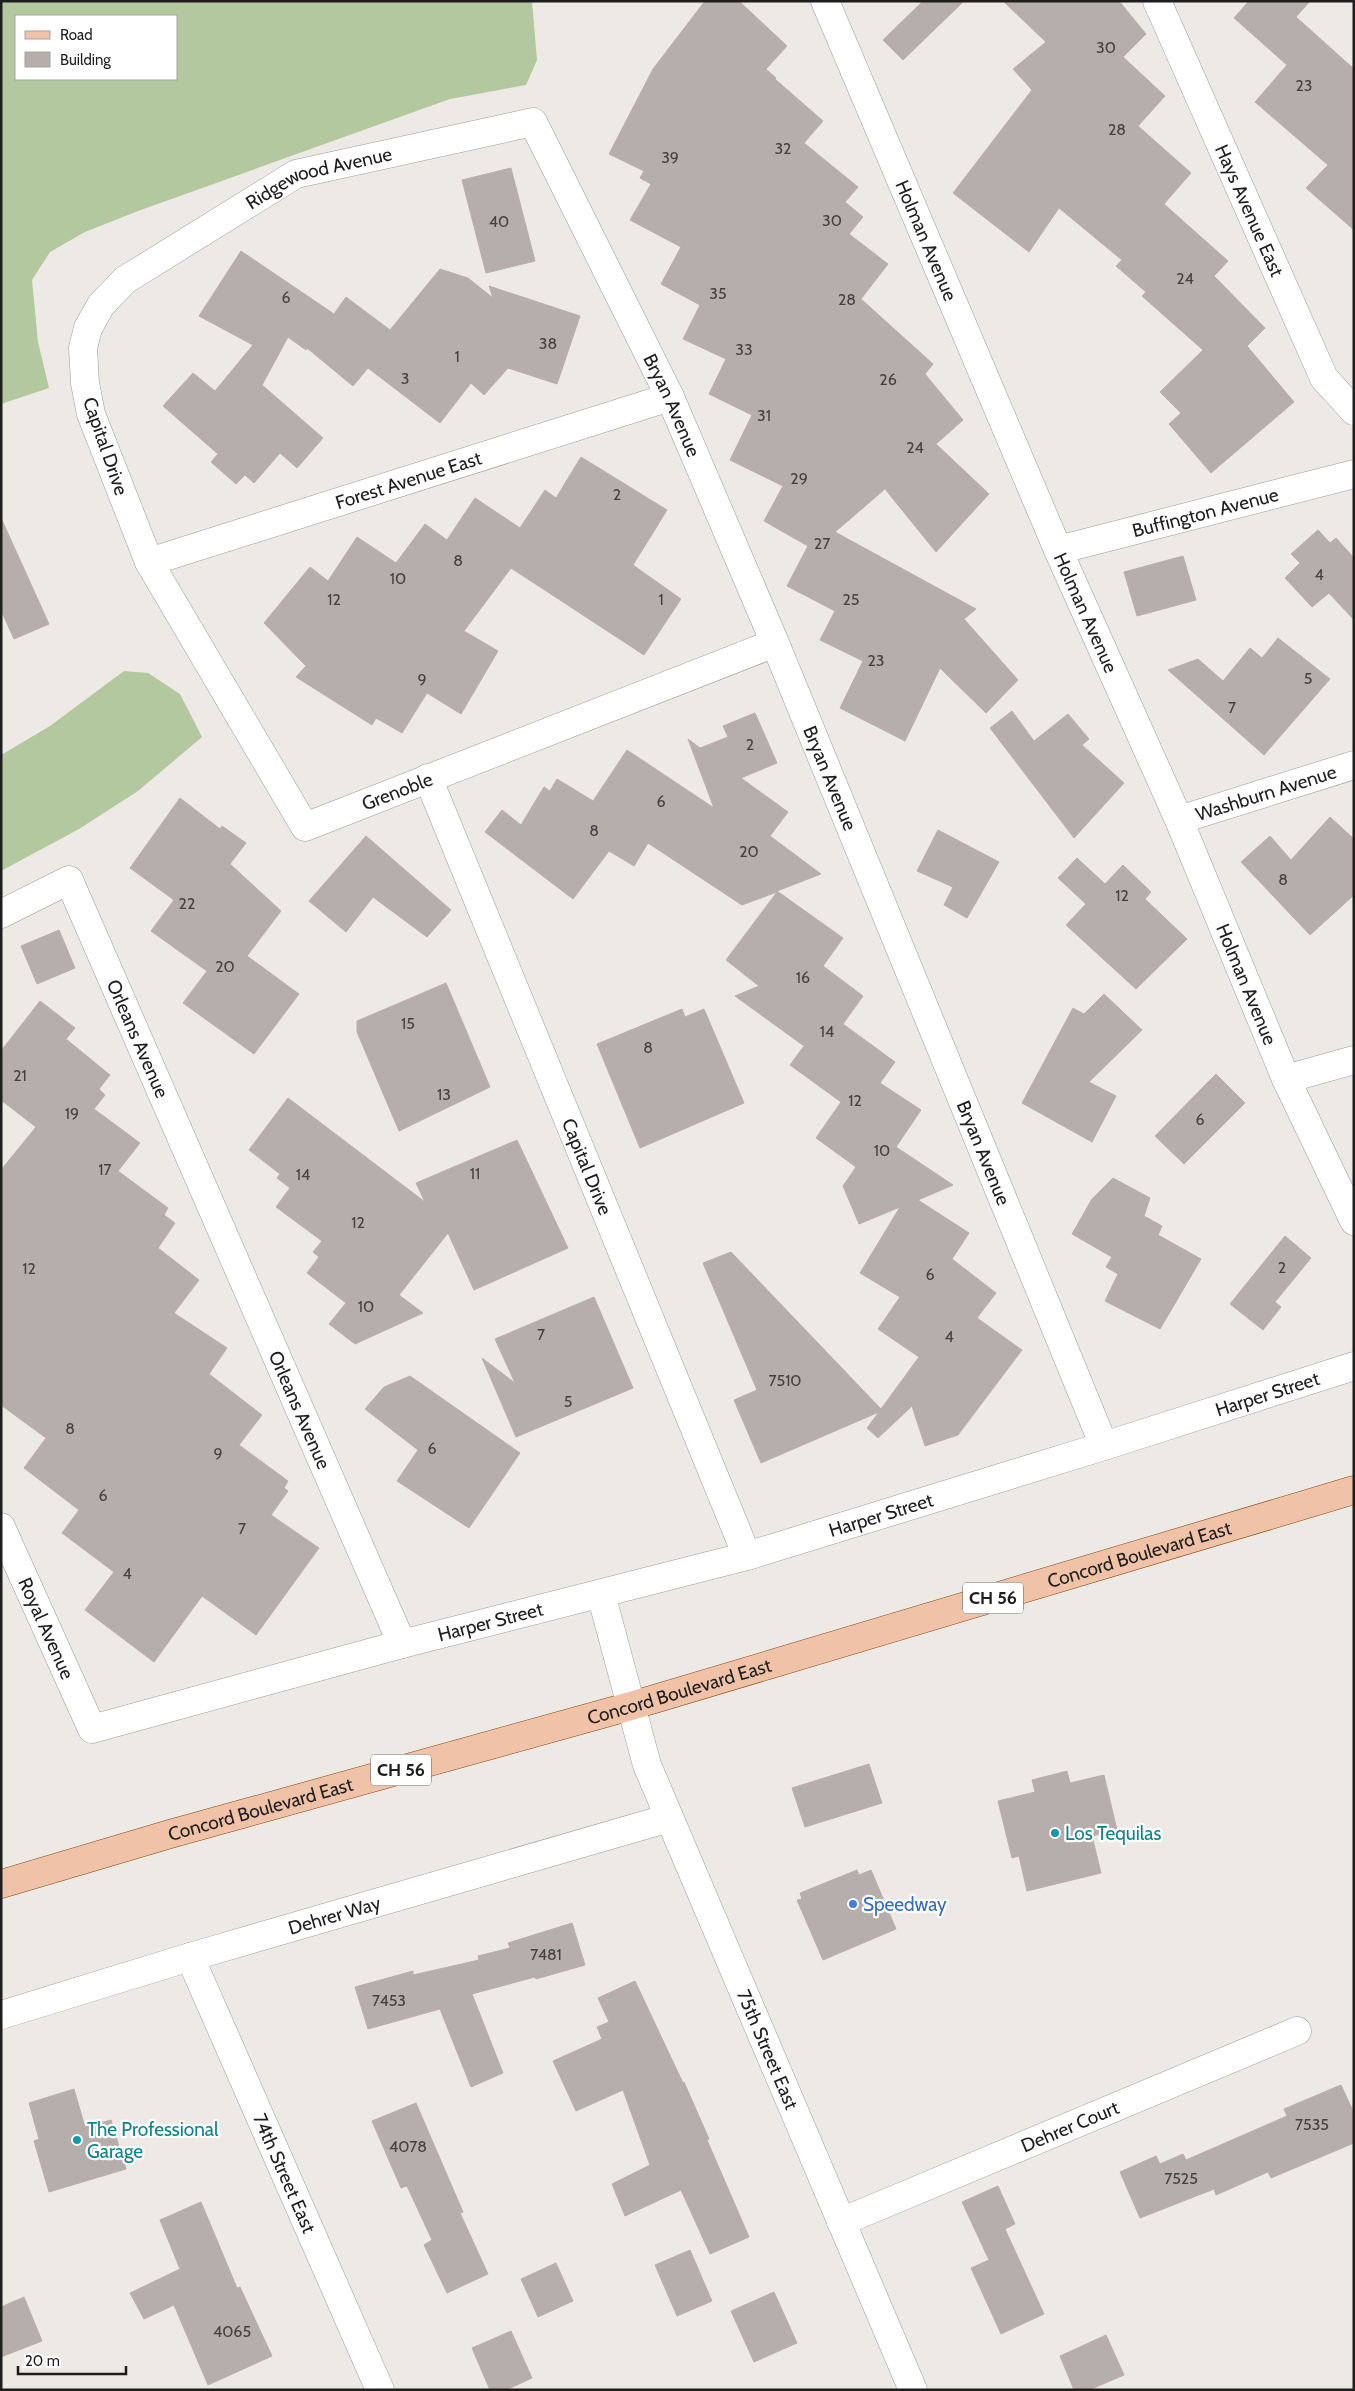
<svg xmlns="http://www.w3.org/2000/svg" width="1355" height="2391" viewBox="0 0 1355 2391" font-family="Cabin,sans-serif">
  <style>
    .forest { fill: #b3c89f; fill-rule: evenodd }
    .building { fill: #b6aeab; stroke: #bdaea9 }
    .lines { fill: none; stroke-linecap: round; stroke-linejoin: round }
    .minor-casing { stroke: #9b9b9b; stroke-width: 29 }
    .major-casing { stroke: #854813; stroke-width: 29 }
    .minor { stroke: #fff; stroke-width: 28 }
    .major { stroke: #f0c2a8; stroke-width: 28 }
    .culture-dot { fill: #0f9aa8; stroke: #fff; stroke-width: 2 }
    .shop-dot { fill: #3f7fe0; stroke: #fff; stroke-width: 2 }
    .labels { text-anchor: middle; stroke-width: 4.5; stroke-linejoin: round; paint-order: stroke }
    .number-label { font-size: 16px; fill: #444241 }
    .shield { fill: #fff; stroke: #626262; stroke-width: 1 }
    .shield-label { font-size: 18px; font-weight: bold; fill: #1e1e1e }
    .street-label { font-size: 19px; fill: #1e1e1e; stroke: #fff }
    .culture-label { font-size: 19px; fill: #0d838f; stroke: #fff; text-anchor: start }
    .shop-label { font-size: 19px; fill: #366cbe; stroke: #fff; text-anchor: start }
  </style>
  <rect width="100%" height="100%" fill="#ede9e5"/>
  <!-- forest -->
  <g class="forest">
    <path d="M1,1h531l5,59 -11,25 -76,14 -312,112 -53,21 -35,20 -18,28 6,62 11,46 -48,16zM16,16h160v63h-160z"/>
    <polygon points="124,671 148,673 180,694 202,737 138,791 79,829 1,871 1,755 50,726"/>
  </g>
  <!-- building -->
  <g class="building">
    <polygon points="705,1 739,1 787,46 766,69 776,78 775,79 823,121 804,143 858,187 845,202 863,217 849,234 888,264 861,299 933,364 925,374 963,420 936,444 989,494 936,552 885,489 835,532 976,609 964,619 1018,680 986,713 940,668 905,741 840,708 863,661 820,640 835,611 787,586 808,546 764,521 783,486 730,460 752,415 709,394 726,359 683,339 700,305 661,284 681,247 630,220 651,184 640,178 644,171 609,154 653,69"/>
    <polygon points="923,1 964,1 903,60 883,40"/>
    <polygon points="1003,1 1119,1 1146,34 1123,57 1165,96 1138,126 1191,173 1164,204 1228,261 1214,276 1265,328 1247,346 1294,402 1211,473 1169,424 1181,413 1160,392 1203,350 1142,296 1146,292 1116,266 1122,260 1059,208 1029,252 953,193 1032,90 1013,69 1046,42"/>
    <polygon points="1249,1 1310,1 1296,17 1354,69 1354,230 1306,188 1328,165 1255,102 1287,65 1234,18"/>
    <polygon points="511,168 535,261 486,273 462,180"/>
    <polygon points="241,251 334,314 346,297 390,330 440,269 468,278 493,298 489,286 580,316 557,384 508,368 484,395 471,383 440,423 368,368 353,386 307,348 306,350 288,337 262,385 323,438 297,468 280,453 254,483 245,475 236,484 211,462 218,454 163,406 193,373 215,391 253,345 199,316"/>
    <polygon points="581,457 667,510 633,565 681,599 644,655 511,568 464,631 498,651 461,714 427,693 402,733 376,718 372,725 296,677 306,666 264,623 310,567 328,581 357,537 396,563 425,524 447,540 475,498 520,528 545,490 556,498"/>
    <polygon points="1,518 49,624 14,639 1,610"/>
    <polygon points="1318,530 1330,543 1336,538 1354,558 1354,620 1329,593 1312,607 1285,578 1300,563 1291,554"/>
    <polygon points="1183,556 1196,600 1137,616 1124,572"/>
    <polygon points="1278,638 1330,679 1264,755 1168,670 1198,659 1223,681 1250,648 1262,658"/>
    <polygon points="1012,711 1034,741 1068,714 1089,739 1082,745 1124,783 1074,838 990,728"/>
    <polygon points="755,713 777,763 741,778 788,812 770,836 821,874 777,891 843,938 823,966 863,996 843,1024 895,1062 880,1083 921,1110 896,1147 953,1185 918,1200 969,1233 952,1259 996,1293 977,1318 1022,1350 958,1435 925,1446 912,1406 878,1438 867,1428 879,1412 761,1463 734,1400 757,1390 703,1263 731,1252 881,1409 919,1357 878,1329 900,1297 860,1273 900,1207 859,1224 843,1186 856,1167 816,1138 841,1102 790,1065 804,1046 735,996 759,986 726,960 777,892 742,905 648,843 634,866 609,851 573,899 485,832 502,810 521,825 544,787 550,791 557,779 593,801 627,750 714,808 688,739 700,748 728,737 723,726"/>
    <polygon points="180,798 220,829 222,826 246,843 230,864 281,911 247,956 299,994 254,1054 183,1003 207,971 151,931 174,900 130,868"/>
    <polygon points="1330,817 1354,839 1354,895 1310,935 1241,862 1270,836 1291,860"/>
    <polygon points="938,830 999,862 967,918 944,905 953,887 917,871"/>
    <polygon points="366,836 451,910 427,937 373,897 346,932 309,901"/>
    <polygon points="1077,858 1105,884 1123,865 1151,892 1145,899 1187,939 1136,989 1066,925 1086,904 1058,878"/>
    <polygon points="59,930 75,968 37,984 21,946"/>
    <polygon points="446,983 490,1087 399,1131 357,1032 357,1021"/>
    <polygon points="1104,994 1142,1030 1089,1082 1116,1096 1092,1142 1022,1103 1073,1008 1084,1014"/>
    <polygon points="40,1001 75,1028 66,1039 110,1075 99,1089 105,1095 94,1109 140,1143 118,1171 168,1208 164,1215 175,1223 158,1248 199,1280 174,1313 227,1348 209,1374 262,1415 239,1445 288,1481 284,1488 288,1491 271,1515 319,1548 256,1635 202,1596 154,1662 85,1610 114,1572 62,1533 79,1510 24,1468 46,1438 1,1405 1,1170 36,1127 1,1100 1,1051"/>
    <polygon points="682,1009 685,1017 704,1009 744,1103 640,1148 597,1044"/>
    <polygon points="1216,1074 1245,1103 1184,1164 1155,1136"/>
    <polygon points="288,1098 425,1202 416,1183 517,1140 568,1248 474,1290 448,1233 399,1295 423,1313 355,1344 329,1324 346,1303 307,1273 319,1257 313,1252 322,1241 276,1207 290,1188 277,1178 280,1174 249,1150"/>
    <polygon points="1113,1178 1150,1198 1144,1216 1162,1226 1158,1235 1201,1259 1160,1329 1105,1301 1118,1274 1106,1267 1112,1257 1072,1234 1092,1199"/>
    <polygon points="1285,1236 1311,1258 1275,1302 1281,1307 1263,1330 1230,1304"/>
    <polygon points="594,1297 633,1388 516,1437 482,1358 515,1383 495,1339"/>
    <polygon points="410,1376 520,1453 469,1528 397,1481 418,1450 365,1409 384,1387"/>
    <polygon points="869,1764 882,1803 805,1827 792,1788"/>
    <polygon points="1067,1771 1070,1783 1104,1775 1117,1830 1092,1836 1101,1873 1027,1891 1019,1856 1012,1858 998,1801 1035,1792 1032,1780"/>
    <polygon points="857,1870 859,1875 871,1870 896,1929 823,1960 797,1900 802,1899 800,1893"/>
    <polygon points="572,1923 585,1965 536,1979 535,1977 472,1994 503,2073 471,2087 440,2009 368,2029 355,1987 413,1971 413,1975 479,1960 478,1956 510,1948 508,1943"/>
    <polygon points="635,1981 683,2083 684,2082 709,2139 707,2140 749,2237 710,2254 681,2190 625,2216 612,2184 650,2165 623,2090 576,2111 553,2061 602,2039 597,2027 609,2022 598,1998"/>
    <polygon points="1341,2085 1354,2113 1354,2143 1271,2178 1268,2172 1216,2195 1214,2189 1140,2218 1120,2172 1156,2156 1160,2164 1183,2154 1186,2160 1287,2116 1284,2109"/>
    <polygon points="74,2089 85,2127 111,2120 126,2169 49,2192 34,2141 39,2139 29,2103"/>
    <polygon points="416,2103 463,2212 460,2213 488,2274 447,2293 424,2245 432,2240 407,2186 401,2188 372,2121"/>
    <polygon points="998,2186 1015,2224 1005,2229 1044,2314 1001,2334 971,2268 989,2260 962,2202"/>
    <polygon points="201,2202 237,2288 240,2287 272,2356 208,2385 174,2305 144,2319 130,2293 180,2269 160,2220"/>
    <polygon points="690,2250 712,2301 677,2316 655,2265"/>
    <polygon points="556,2263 573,2301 538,2317 521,2279"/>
    <polygon points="774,2292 797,2343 754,2362 731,2311"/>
    <polygon points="24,2297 42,2341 1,2357 1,2307"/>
    <polygon points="511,2331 532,2378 506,2390 490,2390 472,2348"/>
    <polygon points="1106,2335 1124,2375 1089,2390 1074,2390 1060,2356"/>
  </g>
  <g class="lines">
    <defs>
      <g id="minor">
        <path id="s1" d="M825,1l233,549 121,270 107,259 68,142"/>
        <path id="s2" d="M1157,1l167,377 30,33"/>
        <path id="s3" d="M1058,550l296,-76"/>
        <path id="s4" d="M149,562l521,-165"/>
        <path id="s5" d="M775,643l-470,184 -156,-265 -58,-148 -6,-31 -2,-35 5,-20 13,-23 24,-25 171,-106 237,-52 137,275 105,246 329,803"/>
        <path id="s6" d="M428,778l319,778"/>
        <path id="s7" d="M1179,820l175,-55"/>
        <path id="s8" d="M1,914l68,-34 333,764"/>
        <polyline points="1286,1079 1354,1060"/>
        <path id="s9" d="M1,1527l91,202 310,-85 345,-88 357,-110 250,-80"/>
        <path id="s10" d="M601,1594l46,171 266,625"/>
        <path id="s11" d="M190,1957l190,433"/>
        <path id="s12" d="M1,2015l189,-58 479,-139"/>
        <path id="s13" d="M841,2222l456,-191"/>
      </g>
      <g id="major">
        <path id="s14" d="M1,1884l169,-50 461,-128 723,-216"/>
      </g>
    </defs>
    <!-- minor casing -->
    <use href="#minor" class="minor-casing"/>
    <!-- major casing -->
    <use href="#major" class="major-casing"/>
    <!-- minor -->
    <use href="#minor" class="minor"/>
    <!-- major -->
    <use href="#major" class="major"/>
  </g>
  <!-- markers -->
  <g class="culture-dot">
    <circle cx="1055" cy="1833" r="5"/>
    <circle cx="77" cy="2140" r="5"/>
  </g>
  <circle class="shop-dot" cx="853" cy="1904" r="5"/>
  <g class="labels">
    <!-- number labels -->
    <g class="number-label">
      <text x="1106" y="53">30</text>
      <text x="1304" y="91">23</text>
      <text x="1117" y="135">28</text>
      <text x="783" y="154">32</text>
      <text x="670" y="163">39</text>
      <text x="832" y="226">30</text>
      <text x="499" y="227">40</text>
      <text x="1185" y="284">24</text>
      <text x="718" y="299">35</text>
      <text x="286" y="303">6</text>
      <text x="847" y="305">28</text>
      <text x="548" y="349">38</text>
      <text x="744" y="355">33</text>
      <text x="457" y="362">1</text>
      <text x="405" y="384">3</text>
      <text x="888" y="385">26</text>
      <text x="764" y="421">31</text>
      <text x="915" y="453">24</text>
      <text x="799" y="484">29</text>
      <text x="617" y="500">2</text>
      <text x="822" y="549">27</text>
      <text x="458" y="566">8</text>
      <text x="1319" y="580">4</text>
      <text x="398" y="584">10</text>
      <text x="334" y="605">12</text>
      <text x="661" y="605">1</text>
      <text x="851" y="605">25</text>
      <text x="876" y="666">23</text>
      <text x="1308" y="684">5</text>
      <text x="422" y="685">9</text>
      <text x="1232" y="713">7</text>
      <text x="750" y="750">2</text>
      <text x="661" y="807">6</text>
      <text x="594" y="836">8</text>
      <text x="749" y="857">20</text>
      <text x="1283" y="885">8</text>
      <text x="1122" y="901">12</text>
      <text x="187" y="909">22</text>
      <text x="225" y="972">20</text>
      <text x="803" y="983">16</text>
      <text x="408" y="1029">15</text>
      <text x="827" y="1037">14</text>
      <text x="648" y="1053">8</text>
      <text x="20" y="1081">21</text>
      <text x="444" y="1100">13</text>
      <text x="855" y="1106">12</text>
      <text x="72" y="1119">19</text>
      <text x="1200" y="1125">6</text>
      <text x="882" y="1156">10</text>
      <text x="105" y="1175">17</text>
      <text x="475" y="1179">11</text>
      <text x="303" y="1180">14</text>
      <text x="358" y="1228">12</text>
      <text x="1282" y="1273">2</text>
      <text x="29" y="1274">12</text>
      <text x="930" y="1280">6</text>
      <text x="366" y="1312">10</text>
      <text x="541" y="1340">7</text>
      <text x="949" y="1342">4</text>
      <text x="785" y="1386">7510</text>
      <text x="568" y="1407">5</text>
      <text x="70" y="1434">8</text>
      <text x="432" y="1454">6</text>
      <text x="218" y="1459">9</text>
      <text x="103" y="1501">6</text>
      <text x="242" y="1534">7</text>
      <text x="127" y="1579">4</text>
      <text x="546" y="1960">7481</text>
      <text x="389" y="2006">7453</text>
      <text x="1312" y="2130">7535</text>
      <text x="408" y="2152">4078</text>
      <text x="1181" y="2184">7525</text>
      <text x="232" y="2337">4065</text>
    </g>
    <!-- shield labels -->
    <g class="shield">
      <rect x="963" y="1582.5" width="60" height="31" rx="4"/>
      <rect x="371" y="1754.5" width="60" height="31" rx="4"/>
    </g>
    <g class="shield-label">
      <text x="993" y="1604">CH 56</text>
      <text x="401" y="1776">CH 56</text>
    </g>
    <!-- street labels -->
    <g class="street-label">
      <text dy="7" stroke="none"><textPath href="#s5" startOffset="1341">Ridgewood Avenue</textPath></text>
      <text dy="7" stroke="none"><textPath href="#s2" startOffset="229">Hays Avenue East</textPath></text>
      <text dy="7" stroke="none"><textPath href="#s1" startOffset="260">Holman Avenue</textPath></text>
      <text dy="7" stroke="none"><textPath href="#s5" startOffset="1879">Bryan Avenue</textPath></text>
      <text transform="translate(106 446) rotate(71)" y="7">Capital Drive</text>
      <text dy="7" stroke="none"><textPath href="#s4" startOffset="272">Forest Avenue East</textPath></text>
      <text dy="7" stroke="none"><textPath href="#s3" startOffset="152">Buffington Avenue</textPath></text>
      <text dy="7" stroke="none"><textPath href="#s1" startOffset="665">Holman Avenue</textPath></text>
      <text dy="7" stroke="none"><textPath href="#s5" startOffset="2284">Bryan Avenue</textPath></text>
      <text transform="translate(397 791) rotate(-21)" y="7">Grenoble</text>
      <text dy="7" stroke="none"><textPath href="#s7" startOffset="91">Washburn Avenue</textPath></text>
      <text dy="7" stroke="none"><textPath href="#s1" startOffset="1070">Holman Avenue</textPath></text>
      <text dy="7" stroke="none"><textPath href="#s8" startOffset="249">Orleans Avenue</textPath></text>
      <text dy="7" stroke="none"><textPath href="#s5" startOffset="2689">Bryan Avenue</textPath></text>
      <text dy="7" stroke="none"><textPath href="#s6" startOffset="420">Capital Drive</textPath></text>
      <text dy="7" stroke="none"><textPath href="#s9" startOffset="1444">Harper Street</textPath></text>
      <text dy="7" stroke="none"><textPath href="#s8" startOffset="654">Orleans Avenue</textPath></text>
      <text dy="7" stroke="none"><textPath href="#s9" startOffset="1039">Harper Street</textPath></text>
      <text dy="7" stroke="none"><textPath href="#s14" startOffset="1185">Concord Boulevard East</textPath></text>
      <text dy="7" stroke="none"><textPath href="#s9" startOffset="634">Harper Street</textPath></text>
      <text dy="7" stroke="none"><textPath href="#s9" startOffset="111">Royal Avenue</textPath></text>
      <text dy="7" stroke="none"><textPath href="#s14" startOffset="705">Concord Boulevard East</textPath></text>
      <text dy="7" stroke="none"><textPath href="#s14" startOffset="270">Concord Boulevard East</textPath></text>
      <text dy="7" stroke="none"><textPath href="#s12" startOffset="348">Dehrer Way</textPath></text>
      <text dy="7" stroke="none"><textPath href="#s10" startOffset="486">75th Street East</textPath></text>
      <text dy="7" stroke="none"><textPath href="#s13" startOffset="248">Dehrer Court</textPath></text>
      <text dy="7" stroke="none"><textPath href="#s11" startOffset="236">74th Street East</textPath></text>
    </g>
    <!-- culture labels -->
    <g class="culture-label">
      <text x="1065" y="1840">Los Tequilas</text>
      <text x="87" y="2136">The Professional<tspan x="87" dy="22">Garage</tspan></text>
    </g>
    <!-- shop labels -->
    <g class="shop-label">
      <text x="863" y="1911">Speedway</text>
    </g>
  </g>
  <!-- border -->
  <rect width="1355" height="2391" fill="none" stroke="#1e1e1e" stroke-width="5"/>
  <!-- legend -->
  <rect x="15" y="15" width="162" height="65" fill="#ffffff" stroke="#a5a5a5"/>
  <rect x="25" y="31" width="25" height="8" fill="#f0c2a8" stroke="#a5a5a5"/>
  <text x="60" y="40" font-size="15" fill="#1e1e1e">Road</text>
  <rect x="25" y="52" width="25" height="15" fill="#b6aeab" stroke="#a5a5a5"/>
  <text x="60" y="65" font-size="15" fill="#1e1e1e">Building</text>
  <!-- scale -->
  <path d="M18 2366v8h108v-8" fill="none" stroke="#1e1e1e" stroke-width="2.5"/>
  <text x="25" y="2366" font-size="15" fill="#1e1e1e" stroke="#ffffff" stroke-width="4" paint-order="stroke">20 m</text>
</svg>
